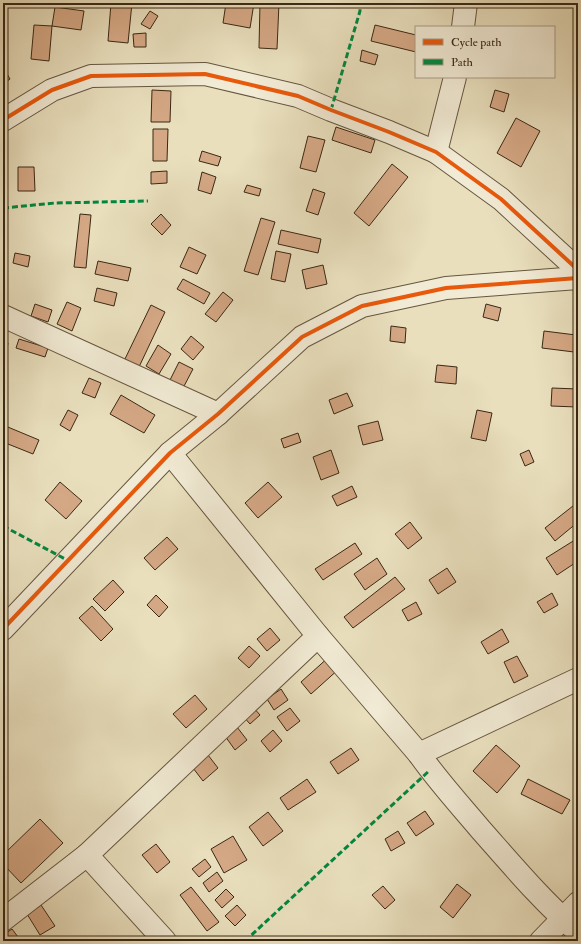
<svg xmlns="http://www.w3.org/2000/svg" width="581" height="944" viewBox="0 0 581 944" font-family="'IM FELL Double Pica',serif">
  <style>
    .building { fill: #d5a885; stroke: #3a2814 }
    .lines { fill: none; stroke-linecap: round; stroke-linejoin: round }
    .minor-casing { stroke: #66563e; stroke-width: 24 }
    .minor { stroke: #f1ead4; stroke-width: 22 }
    .quiet { stroke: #00873e; stroke-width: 3; stroke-dasharray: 6 3; stroke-linecap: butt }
    .cycleway-casing { stroke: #f1ead4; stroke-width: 6 }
    .cycleway { stroke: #e8590c; stroke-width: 4 }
  </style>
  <rect width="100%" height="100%" fill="#e9dfbd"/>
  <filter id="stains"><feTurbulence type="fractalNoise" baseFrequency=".005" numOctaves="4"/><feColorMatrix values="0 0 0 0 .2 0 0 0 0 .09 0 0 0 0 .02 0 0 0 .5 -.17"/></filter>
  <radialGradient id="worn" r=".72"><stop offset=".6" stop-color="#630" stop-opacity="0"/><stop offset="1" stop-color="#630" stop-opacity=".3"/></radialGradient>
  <!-- building -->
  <g class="building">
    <polygon points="111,3 132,3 128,43 108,41"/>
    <polygon points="226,3 254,3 250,28 223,23"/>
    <polygon points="260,3 279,3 277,49 259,48"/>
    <polygon points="55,7 84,11 81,30 52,26"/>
    <polygon points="150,11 158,16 150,29 141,24"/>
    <polygon points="34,25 52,26 49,61 31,59"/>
    <polygon points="375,25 416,35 416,52 371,41"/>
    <polygon points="146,33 146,47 134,47 133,34"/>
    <polygon points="362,50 378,55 375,65 360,61"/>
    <polygon points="3,67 10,79 3,84"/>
    <polygon points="152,90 171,91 170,122 151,122"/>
    <polygon points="495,90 509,94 504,112 490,107"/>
    <polygon points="516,118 540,131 521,167 497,153"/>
    <polygon points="336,127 375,140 371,153 332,140"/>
    <polygon points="153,129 168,129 167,161 153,161"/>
    <polygon points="308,136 325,140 316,172 300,168"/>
    <polygon points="202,151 221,157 218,166 199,161"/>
    <polygon points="392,164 408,177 369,226 354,213"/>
    <polygon points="18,167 34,167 35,191 18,191"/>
    <polygon points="167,171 167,183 151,184 151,172"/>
    <polygon points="202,172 216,177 211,194 198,190"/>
    <polygon points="247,185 261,189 259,196 244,192"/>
    <polygon points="313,189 325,193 318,215 306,211"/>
    <polygon points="80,214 91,215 86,268 74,267"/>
    <polygon points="161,214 171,225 162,235 151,224"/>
    <polygon points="261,218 275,222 258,275 244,271"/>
    <polygon points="281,230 321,239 318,253 278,244"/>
    <polygon points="189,247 206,255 197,274 180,267"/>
    <polygon points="276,251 291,254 285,282 271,279"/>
    <polygon points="15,253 30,256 28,267 13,263"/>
    <polygon points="98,261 131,268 128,281 95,274"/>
    <polygon points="323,265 327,284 306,289 302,270"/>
    <polygon points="183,279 210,293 204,304 177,289"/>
    <polygon points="97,288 117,293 114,306 94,301"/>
    <polygon points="223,292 233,300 216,322 205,314"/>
    <polygon points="67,302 81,308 72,331 57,324"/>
    <polygon points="35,304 52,310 48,322 31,316"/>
    <polygon points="486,304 501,308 498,321 483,317"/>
    <polygon points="151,305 165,312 138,369 124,361"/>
    <polygon points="391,326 406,328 405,343 390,341"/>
    <polygon points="544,331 576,335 574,352 542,348"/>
    <polygon points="191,336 204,347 193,360 181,349"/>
    <polygon points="19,339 48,348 45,357 16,348"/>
    <polygon points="3,342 8,343 6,355 3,355"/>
    <polygon points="158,345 171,354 159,374 146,366"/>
    <polygon points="179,362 193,369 182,390 169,382"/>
    <polygon points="437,365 457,367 456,384 435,382"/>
    <polygon points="89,378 101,383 95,398 82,393"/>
    <polygon points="552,388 578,389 577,407 551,406"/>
    <polygon points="347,393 353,406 334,414 329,400"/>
    <polygon points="121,395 155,415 144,433 110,414"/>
    <polygon points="68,410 78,415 70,431 60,425"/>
    <polygon points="477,410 492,413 486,441 471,438"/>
    <polygon points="378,421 383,440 363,445 358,426"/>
    <polygon points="3,425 39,440 33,454 3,442"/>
    <polygon points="298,433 301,442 284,448 281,439"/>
    <polygon points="331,450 339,473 321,480 313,457"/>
    <polygon points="529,450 534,462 525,466 520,454"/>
    <polygon points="60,482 82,501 66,519 45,500"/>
    <polygon points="268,482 282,497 258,518 245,503"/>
    <polygon points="352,486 357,497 337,506 332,496"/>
    <polygon points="578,502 578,522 555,541 545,528"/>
    <polygon points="410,522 422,538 408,549 395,534"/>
    <polygon points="167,537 178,549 155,570 144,558"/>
    <polygon points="578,538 578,561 557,575 546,558"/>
    <polygon points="355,543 362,554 323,580 315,569"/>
    <polygon points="377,558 387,574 365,590 354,574"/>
    <polygon points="447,568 456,582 438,594 429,580"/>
    <polygon points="395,577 405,589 353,628 344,617"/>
    <polygon points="113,580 124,592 105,611 93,599"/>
    <polygon points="552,593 558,605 544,613 537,602"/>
    <polygon points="156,595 168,607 159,617 147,605"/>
    <polygon points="416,602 422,614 408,621 402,610"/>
    <polygon points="92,606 113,629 101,641 79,618"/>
    <polygon points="270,628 280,640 267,651 257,639"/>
    <polygon points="502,629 509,642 488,654 481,642"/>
    <polygon points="249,646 260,656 249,668 238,658"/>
    <polygon points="330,656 340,668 311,694 301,682"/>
    <polygon points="517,656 528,676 514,683 504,662"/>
    <polygon points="281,689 288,700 274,710 267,699"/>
    <polygon points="195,695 207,709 186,728 173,714"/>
    <polygon points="253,707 260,715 250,724 243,716"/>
    <polygon points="290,708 300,721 287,731 277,717"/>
    <polygon points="237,727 247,740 235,750 225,736"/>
    <polygon points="273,730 282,741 270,752 261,741"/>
    <polygon points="496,745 520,766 497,793 473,771"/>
    <polygon points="351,748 359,760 338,774 330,762"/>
    <polygon points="208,755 218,768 203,781 193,768"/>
    <polygon points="307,779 316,792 288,810 280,798"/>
    <polygon points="528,779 570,800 562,814 521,794"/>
    <polygon points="425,811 434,824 416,836 407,823"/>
    <polygon points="268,812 283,831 263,846 249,827"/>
    <polygon points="40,819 63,843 21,883 3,864 3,855"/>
    <polygon points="398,831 405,843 391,851 385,839"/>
    <polygon points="233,836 247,860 224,873 211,849"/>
    <polygon points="156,844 170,862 157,873 142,855"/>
    <polygon points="205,859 211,867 199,877 192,869"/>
    <polygon points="217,872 223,881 209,892 203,883"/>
    <polygon points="457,884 471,895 453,918 440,907"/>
    <polygon points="383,886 395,900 385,909 372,895"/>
    <polygon points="191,887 219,922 207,931 180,895"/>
    <polygon points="226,889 234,897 222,908 215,900"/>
    <polygon points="41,905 55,926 40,935 27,914"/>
    <polygon points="237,905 246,915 235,926 225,916"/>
    <polygon points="12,929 21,941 3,941 3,935"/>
  </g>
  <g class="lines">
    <defs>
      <g id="minor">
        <polyline points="463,27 466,3"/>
        <polyline points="3,120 52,90 91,76 205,74 298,96 331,110 389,132 436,152 501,199 578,270"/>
        <polyline points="436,152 455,77"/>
        <polyline points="3,316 218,414"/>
        <path d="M170,453l148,183 101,118c19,27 41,51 62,76 31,35 62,72 97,102"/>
        <polyline points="3,629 170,453 218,414 302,337 362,306 446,288 578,278"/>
        <polyline points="419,754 578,679"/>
        <polyline points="87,855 165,941"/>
        <polyline points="3,920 87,855 318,636"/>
        <polyline points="541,941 578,903"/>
      </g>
    </defs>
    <!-- minor casing -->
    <use href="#minor" class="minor-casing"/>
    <!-- minor -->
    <use href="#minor" class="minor"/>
    <!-- quiet -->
    <g class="quiet">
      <polyline points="331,110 360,11 360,3"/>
      <polyline points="3,208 55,203 148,201"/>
      <polyline points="3,526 69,561"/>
      <polyline points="245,941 430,770"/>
    </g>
    <defs>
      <g id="cycleway">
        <polyline points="3,120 52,90 91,76 205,74 298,96 331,110 389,132 436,152 501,199 578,270"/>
        <polyline points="3,629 170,453 218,414 302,337 362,306 446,288 578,278"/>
      </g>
    </defs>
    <!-- cycleway casing -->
    <use href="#cycleway" class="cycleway-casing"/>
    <!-- cycleway -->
    <use href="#cycleway" class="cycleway"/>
  </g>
  <!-- margin -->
  <rect width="581" height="944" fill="none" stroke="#e9dfbd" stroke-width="16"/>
  <rect x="4" y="4" width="573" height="936" fill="none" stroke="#3a2814" stroke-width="2"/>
  <rect x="8" y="8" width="565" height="928" fill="none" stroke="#3a2814"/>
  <!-- legend -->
  <rect x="415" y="26" width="140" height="52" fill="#f1ead4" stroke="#a89c87"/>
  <rect x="423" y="39" width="20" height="6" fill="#e8590c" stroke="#a89c87"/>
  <text x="451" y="46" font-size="12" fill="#3a2814">Cycle path</text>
  <rect x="423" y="59" width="20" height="6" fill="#00873e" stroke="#a89c87"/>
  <text x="451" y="66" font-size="12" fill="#3a2814">Path</text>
  <rect width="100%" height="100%" filter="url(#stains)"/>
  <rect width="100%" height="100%" fill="url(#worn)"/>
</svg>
